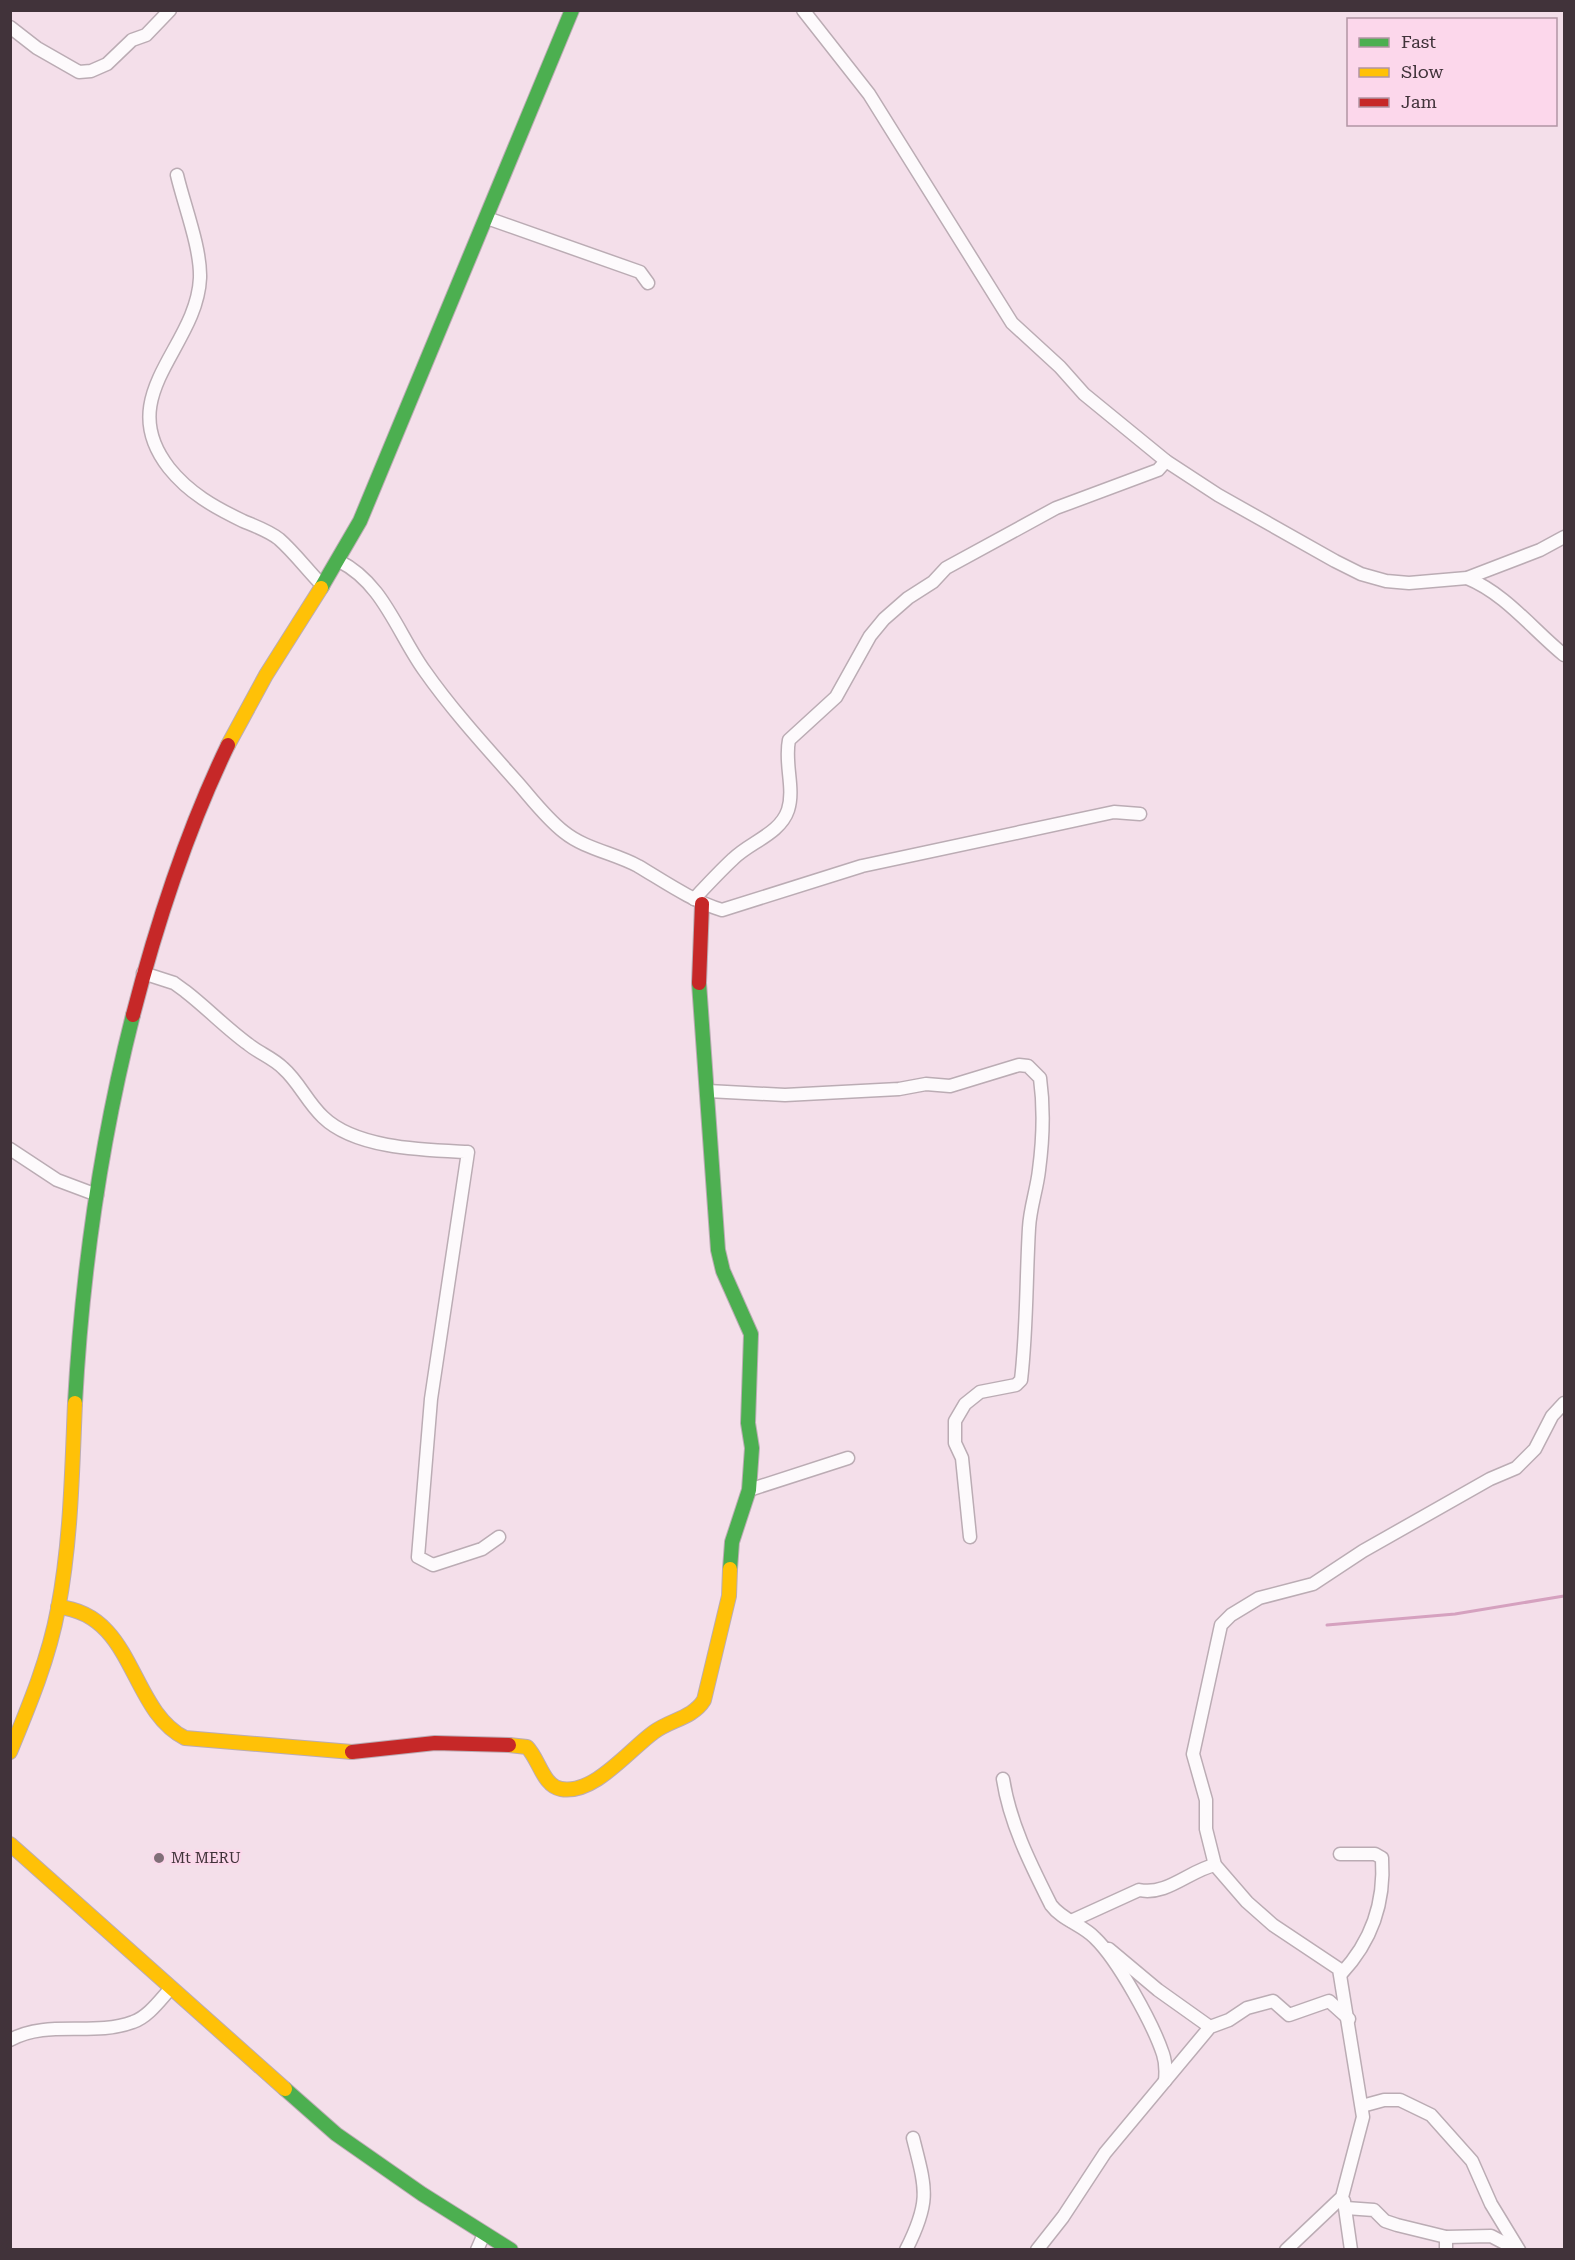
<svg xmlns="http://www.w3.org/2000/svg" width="1575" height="2260" viewBox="0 0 1575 2260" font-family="'Roboto Serif',serif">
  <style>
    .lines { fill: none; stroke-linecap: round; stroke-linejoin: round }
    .stream { stroke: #d5a1bf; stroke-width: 3 }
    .street-casing { stroke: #bbacb4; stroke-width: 15 }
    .fast-casing { stroke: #bbacb4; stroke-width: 16 }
    .slow-casing { stroke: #bbacb4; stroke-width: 16 }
    .jam-casing { stroke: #bbacb4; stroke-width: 16 }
    .street { stroke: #fdfafc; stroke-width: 12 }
    .fast { stroke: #4caf50; stroke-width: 14 }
    .slow { stroke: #ffc107; stroke-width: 14 }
    .jam { stroke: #c62828; stroke-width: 14 }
    .poi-dot { fill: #806f78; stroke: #fcd7eb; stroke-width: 2 }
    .labels { text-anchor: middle; stroke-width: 4.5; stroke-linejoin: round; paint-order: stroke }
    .poi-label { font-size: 15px; fill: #41333a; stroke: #fcd7eb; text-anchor: start }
  </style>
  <rect width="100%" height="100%" fill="#f4dfea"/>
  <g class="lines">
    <!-- stream -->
    <polyline class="stream" points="1327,1625 1455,1614 1564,1596"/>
    <defs>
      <g id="street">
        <polyline points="803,10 869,94 1012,323 1060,367 1084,394 1166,461 1218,495 1335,561 1361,574 1386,581 1409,583 1467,578 1540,550 1564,537"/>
        <polyline points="10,27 37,48 79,72 91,71 107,64 132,40 146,35 170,10"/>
        <path d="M177,175c7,30 24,73 23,103 -3,70 -88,117 -31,190 20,25 45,39 74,53 12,5 26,10 36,18 16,14 29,32 44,47"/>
        <polyline points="487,218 640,272 648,283"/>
        <path d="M339,561c44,22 58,71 85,109 28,40 61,76 93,112 15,17 29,36 47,50 21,17 50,21 74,34 27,16 54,35 84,44l140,-44 252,-54 26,2"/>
        <path d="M1467,578c39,16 65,51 97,77"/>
        <path d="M694,899c13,-14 26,-28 39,-40 17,-17 47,-25 55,-49 7,-22 -4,-47 1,-70l47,-43 34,-61 14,-17 24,-21 25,-16 13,-14 110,-60 102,-38 8,-9"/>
        <path d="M143,973l31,10 11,8c22,17 41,37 63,53 11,9 25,14 35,24 16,14 24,34 40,49 33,32 102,33 145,35l-37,247 -13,158 15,8 49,-16 17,-12"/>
        <path d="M708,1091l77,4 114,-6 27,-5 24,2 69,-21 9,1 12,12c4,29 3,62 -1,92 -2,19 -9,38 -10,58 -3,51 -2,101 -8,152l-5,5 -36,7 -15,12 -10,17v22l7,15 8,79"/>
        <polyline points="10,1149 57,1180 97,1195"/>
        <polyline points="749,1490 848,1458"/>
        <path d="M1003,1779c7,45 28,86 48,126 11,15 32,20 44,33 23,22 58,86 68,116 3,9 3,17 2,27"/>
        <path d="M1340,1854h35l7,4c3,44 -10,83 -41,116"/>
        <path d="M1071,1921l68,-31c28,6 51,-20 76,-25"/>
        <polyline points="1109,1949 1158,1990 1210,2027"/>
        <path d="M10,2040c38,-21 83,-3 123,-18 15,-5 27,-22 38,-34"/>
        <polyline points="1362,2106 1384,2100 1400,2100 1431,2115 1472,2161 1491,2204 1519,2250"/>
        <polyline points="1344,2201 1351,2250"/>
        <polyline points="1346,2208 1374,2210 1385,2221 1397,2225 1446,2237 1491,2236 1516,2249"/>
        <polyline points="477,2250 484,2234"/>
        <path d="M906,2250c25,-49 20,-61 7,-112"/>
        <polyline points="1037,2250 1063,2217 1105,2153 1210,2027 1229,2020 1247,2008 1273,2001 1289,2015 1329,2001 1349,2019"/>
        <polyline points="1286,2250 1342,2197 1363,2117 1339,1969 1273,1925 1247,1902 1215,1865 1206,1829 1206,1800 1193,1754 1221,1625 1231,1615 1259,1598 1313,1584 1363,1551 1490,1479 1516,1468 1535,1449 1552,1416 1564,1403"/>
        <polyline points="1446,2250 1446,2237"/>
      </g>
      <g id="fast">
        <polyline points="321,588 360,521 572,10"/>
        <polyline points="699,983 718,1250 723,1271 751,1334 748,1423 752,1448 749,1490 732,1542 730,1569"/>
        <path d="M75,1403c7,-130 26,-262 58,-388"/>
        <polyline points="285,2089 336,2134 422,2194 511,2250"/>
      </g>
      <g id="slow">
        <polyline points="228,745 266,675 321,588"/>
        <path d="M58,1607c77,7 71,103 127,131l167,14"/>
        <path d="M509,1745l18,2c12,12 16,39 34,42 33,6 68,-39 93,-57 16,-12 39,-14 50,-32l25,-104 1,-27"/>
        <path d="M10,1752c19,-46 39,-94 48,-143 13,-68 14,-137 17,-206"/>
        <polyline points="10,1844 285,2089"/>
      </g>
      <g id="jam">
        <polyline points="699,983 702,904"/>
        <path d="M133,1015c24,-93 53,-183 95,-270"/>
        <polyline points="352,1752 435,1743 509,1745"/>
      </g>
    </defs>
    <!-- street casing -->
    <use href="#street" class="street-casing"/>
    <!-- fast casing -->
    <use href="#fast" class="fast-casing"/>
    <!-- slow casing -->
    <use href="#slow" class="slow-casing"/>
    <!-- jam casing -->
    <use href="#jam" class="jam-casing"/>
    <!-- street -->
    <use href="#street" class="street"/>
    <!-- fast -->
    <use href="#fast" class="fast"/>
    <!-- slow -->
    <use href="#slow" class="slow"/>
    <!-- jam -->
    <use href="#jam" class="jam"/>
  </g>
  <!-- markers -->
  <circle class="poi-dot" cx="159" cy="1858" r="6"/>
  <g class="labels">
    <!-- poi labels -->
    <g class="poi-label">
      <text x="171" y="1863">Mt MERU</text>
    </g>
  </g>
  <!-- border -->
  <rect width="1575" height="2260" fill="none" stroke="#41333a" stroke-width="24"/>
  <!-- legend -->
  <rect x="1347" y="18" width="210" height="108" fill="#fcd7eb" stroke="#b195a4" stroke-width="1.5"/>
  <rect x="1359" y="38" width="30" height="9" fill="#4caf50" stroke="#b195a4" stroke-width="1.5"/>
  <text x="1401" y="48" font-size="18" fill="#41333a">Fast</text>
  <rect x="1359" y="68" width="30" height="9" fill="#ffc107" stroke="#b195a4" stroke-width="1.5"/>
  <text x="1401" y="78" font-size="18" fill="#41333a">Slow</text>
  <rect x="1359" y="98" width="30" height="9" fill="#c62828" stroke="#b195a4" stroke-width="1.5"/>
  <text x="1401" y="108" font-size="18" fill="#41333a">Jam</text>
</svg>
